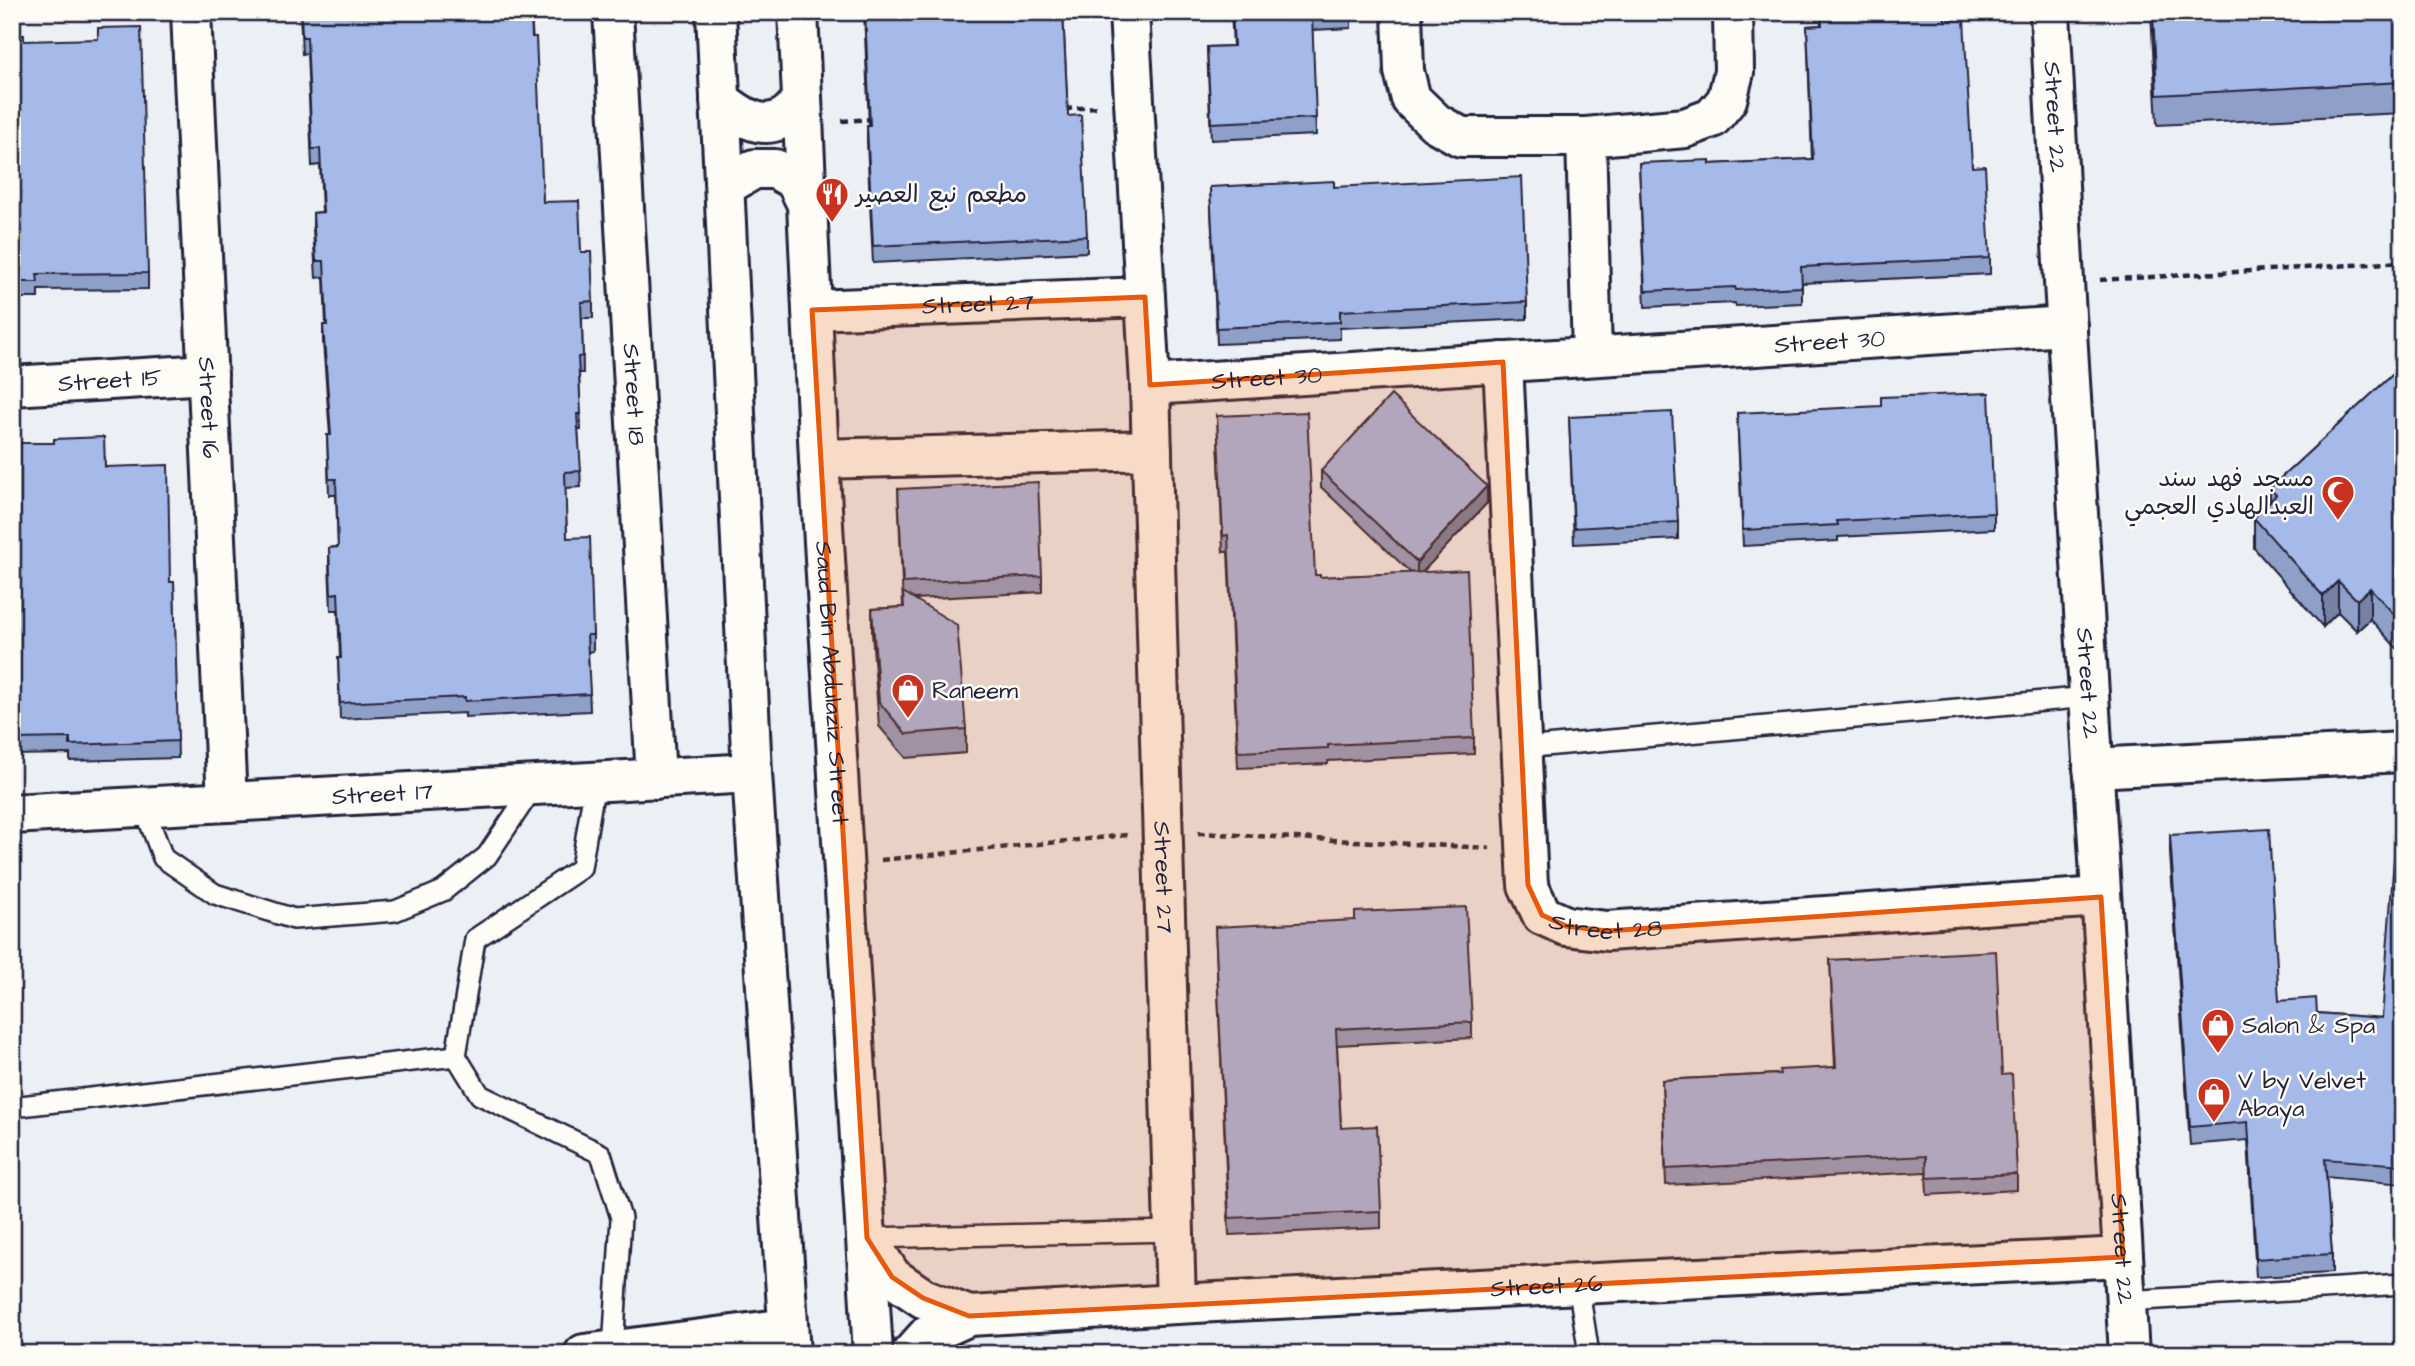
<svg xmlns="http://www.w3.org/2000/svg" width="2415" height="1366" viewBox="0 0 2415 1366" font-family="'Architects Daughter','Playpen Sans Arabic',sans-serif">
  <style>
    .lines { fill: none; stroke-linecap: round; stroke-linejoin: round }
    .service-casing { stroke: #22223b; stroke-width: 24 }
    .minor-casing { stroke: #22223b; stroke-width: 44 }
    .secondary-casing { stroke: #22223b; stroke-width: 44 }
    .path { stroke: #22223b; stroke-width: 4.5; stroke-dasharray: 7 5; stroke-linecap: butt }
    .service { stroke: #fdfcf7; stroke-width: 19 }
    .minor { stroke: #fdfcf7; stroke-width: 38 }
    .secondary { stroke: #fdfcf7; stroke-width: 38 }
    .wall { fill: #8fa0c8; stroke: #22223b; stroke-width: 2 }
    .shaded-wall { fill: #7482a3; stroke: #22223b; stroke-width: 2 }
    .building { fill: #a6bae9; stroke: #22223b; stroke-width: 2 }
    .marked { fill: #e8590c; fill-opacity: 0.2; stroke: #e8590c; stroke-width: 5; stroke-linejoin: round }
    .labels { text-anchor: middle; stroke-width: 5; stroke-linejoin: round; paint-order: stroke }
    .street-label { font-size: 24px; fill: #22223b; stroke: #fdfcf7 }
    .poi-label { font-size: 24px; fill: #22223b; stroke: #fdfcf7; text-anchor: start }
  </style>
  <rect width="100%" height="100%" fill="#eceff4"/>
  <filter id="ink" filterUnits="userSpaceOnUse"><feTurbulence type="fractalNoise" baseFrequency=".0143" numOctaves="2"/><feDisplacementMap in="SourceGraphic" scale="14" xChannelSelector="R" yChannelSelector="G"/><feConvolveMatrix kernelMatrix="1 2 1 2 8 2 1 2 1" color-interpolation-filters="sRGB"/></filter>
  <g filter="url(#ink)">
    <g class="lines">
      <defs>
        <g id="service">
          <polyline points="1522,748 2089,697"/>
          <polyline points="595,782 581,868 475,939 456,1056 480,1095 601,1154 621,1218 613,1350"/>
          <polyline points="144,807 163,858 215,894 294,919 395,911 443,891 487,856 534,786"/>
          <polyline points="12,1107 456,1056"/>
          <polyline points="867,1238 1173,1231"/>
          <polyline points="1578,1284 1589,1354"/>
          <polyline points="2126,1301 2403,1284"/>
        </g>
        <g id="minor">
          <path id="s1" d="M191,12l36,790"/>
          <path id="s2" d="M613,12l43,767"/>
          <path id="s3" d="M1129,12l21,373 26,919"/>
          <polyline points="1402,12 1404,71 1411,99 1436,123 1461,137 1586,137 1685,128 1712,118 1727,100 1734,72 1733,12"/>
          <path id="s4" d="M2050,12l14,270 65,1072"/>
          <polyline points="1586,137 1592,356"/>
          <path id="s5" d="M812,310l333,-13"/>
          <path id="s6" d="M1503,362l25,523 14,30 24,11 41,5 494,-34"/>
          <path id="s7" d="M1150,385l917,-59"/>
          <path id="s8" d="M12,386l196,-12"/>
          <polyline points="819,459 1152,450"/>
          <polyline points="2093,768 2403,752"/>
          <path id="s9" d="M12,814l740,-41"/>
          <polyline points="867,1238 892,1277 923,1298 969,1316"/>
          <polyline points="584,1354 788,1328"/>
          <path id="s10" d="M911,1354l18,-20 40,-18 207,-12 947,-47"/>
        </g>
        <g id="secondary">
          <polyline points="716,12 752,773 790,1354"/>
          <path id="s11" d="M798,12l21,447 54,895"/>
          <path d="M720,100c17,13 39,31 61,19 8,-3 15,-13 21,-18"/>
          <polyline points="725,186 754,169 775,169 795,180 807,204"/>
        </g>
      </defs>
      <!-- service casing -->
      <use href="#service" class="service-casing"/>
      <!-- minor casing -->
      <use href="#minor" class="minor-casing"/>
      <!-- secondary casing -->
      <use href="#secondary" class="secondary-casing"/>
      <!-- path -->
      <g class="path">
        <polyline points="1065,109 1098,107"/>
        <polyline points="842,121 875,119"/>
        <polyline points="2100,280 2403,262"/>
        <polyline points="1198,833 1490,848"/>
        <polyline points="881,860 1127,835"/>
      </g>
      <!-- service -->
      <use href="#service" class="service"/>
      <!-- minor -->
      <use href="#minor" class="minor"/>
      <!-- secondary -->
      <use href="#secondary" class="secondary"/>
    </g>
    <!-- wall -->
    <g class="wall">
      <polygon points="300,12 531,12 543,202 581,252 593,301 593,318 582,318 583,373 579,373 581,430 578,430 581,487 565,488 567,538 593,635 593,651 588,652 590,711 465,717 465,713 340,719 338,658 340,658 338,610 331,610 329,564 329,548 338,547 336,495 329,495 327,435 330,435 323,342 323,325 326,325 324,277 316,278 313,229 313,213 322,212 320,165 312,166 307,53 302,54"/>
      <polygon points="864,12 1063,12 1068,116 1087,236 1087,252 873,263 867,142 867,126 869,126"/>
      <polygon points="1231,12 1351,12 1351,28 1312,30 1316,135 1211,140 1207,47 1233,46"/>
      <polygon points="1820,12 1944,12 1945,20 1972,167 1990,258 1990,274 1802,283 1802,303 1736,306 1735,303 1645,307 1639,163 1710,164 1812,159 1807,26 1821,25"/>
      <polygon points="2151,12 2403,12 2403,113 2157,125"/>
      <polygon points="12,35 24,41 148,273 148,289 38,290 38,298 12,298"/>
      <polygon points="1210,187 1334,187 1527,302 1527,319 1340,328 1340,339 1217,344"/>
      <polygon points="2403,365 2403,655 2370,619 2357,631 2338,612 2323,627 2254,548 2254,518 2270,501 2270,488"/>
      <polygon points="1737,413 1994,513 1994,529 1838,537 1838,541 1743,546"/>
      <polygon points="1217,416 1315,575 1320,577 1411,573 1321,487 1321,471 1487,503 1422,572 1474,738 1474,754 1328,761 1328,764 1238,768 1228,552 1223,552"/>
      <polygon points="1569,417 1678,522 1678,539 1574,544"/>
      <polygon points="12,443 54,443 105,467 170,582 174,582 178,758 70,761 70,754 12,755"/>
      <polygon points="898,489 1042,576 1042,592 915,599 966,729 966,753 906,758 879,726 872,633 872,609 903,607"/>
      <polygon points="2170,835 2279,1001 2317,1013 2382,1018 2403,846 2403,1184 2326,1177 2332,1254 2332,1273 2256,1277 2248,1140 2190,1145 2170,853"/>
      <polygon points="1215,927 1472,1022 1472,1038 1337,1045 1341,1128 1381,1211 1381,1228 1229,1235"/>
      <polygon points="1830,960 2017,1174 2017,1190 1927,1195 1926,1172 1666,1185 1662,1080 1779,1074 1835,1067"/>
    </g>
    <!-- shaded-wall -->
    <g class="shaded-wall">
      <polygon points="1487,486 1487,503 1417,578 1417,562"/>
      <polygon points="2338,581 2338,612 2323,627 2323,596"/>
      <polygon points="2370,588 2370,619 2357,631 2357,600"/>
    </g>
    <!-- building -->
    <g class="building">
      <polygon points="301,12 531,12 532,37 536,37 543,202 579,201 581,252 591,252 593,301 581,302 583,356 578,357 581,414 577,414 581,471 565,472 567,538 590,537 593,635 587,635 590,694 465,701 465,697 340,703 338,658 341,658 338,593 331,594 329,548 338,547 336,479 329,479 327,435 331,435 323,325 327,325 324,261 316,261 313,213 323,212 320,149 312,149 307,37 302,37"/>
      <polygon points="865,12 1063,12 1068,116 1081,115 1087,236 873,246 867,126 870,126"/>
      <polygon points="1232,12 1340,12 1312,14 1316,118 1211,123 1207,47 1234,46"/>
      <polygon points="1821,12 1944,12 1945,20 1964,19 1972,167 1985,166 1990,258 1801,267 1802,287 1736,290 1735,287 1645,291 1639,163 1710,160 1710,164 1813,159 1807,26 1822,25"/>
      <polygon points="2153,12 2403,12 2403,82 2157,95"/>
      <polygon points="141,27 148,273 37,274 38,282 12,282 12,35 24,35 24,41 98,39 98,28"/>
      <polygon points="1522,177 1527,302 1340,311 1340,322 1217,328 1210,187 1334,181 1334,187"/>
      <polygon points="2403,365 2403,624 2370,588 2357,600 2338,581 2323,596 2254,518 2276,495 2270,488"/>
      <polygon points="1989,393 1994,513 1837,521 1838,525 1743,530 1737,413 1881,406 1881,397"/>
      <polygon points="1391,395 1487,486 1417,562 1321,471"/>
      <polygon points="1307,412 1315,575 1320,575 1320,577 1467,570 1474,738 1328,745 1328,748 1238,752 1228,535 1223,536 1217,416"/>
      <polygon points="1672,412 1678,522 1574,528 1569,417"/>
      <polygon points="104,437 105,467 168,465 170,582 174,582 178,741 70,745 70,738 12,739 12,443 54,443 54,439"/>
      <polygon points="1038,482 1042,576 903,583 898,489"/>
      <polygon points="903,592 957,625 966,729 906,734 879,702 872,609 904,607"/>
      <polygon points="2269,829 2279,1001 2316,998 2317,1013 2382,1018 2395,845 2403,846 2403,1165 2325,1159 2332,1254 2256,1259 2248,1122 2190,1127 2170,835"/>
      <polygon points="1466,907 1472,1022 1336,1029 1341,1128 1377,1126 1381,1211 1229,1218 1215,927 1355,920 1355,912"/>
      <polygon points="1996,951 2002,1075 2012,1074 2017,1174 1927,1178 1926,1156 1666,1169 1662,1080 1780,1074 1779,1070 1836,1067 1830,960"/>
    </g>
  </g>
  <!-- marked area -->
  <path class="marked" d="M1145,297l5,88 353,-23 25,523 14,30 24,11 41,5 494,-34 22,360 -1154,59 -46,-18 -31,-21 -25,-39 -55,-928z"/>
  <!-- icons -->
  <defs>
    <symbol id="restaurant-pin" viewBox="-11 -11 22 30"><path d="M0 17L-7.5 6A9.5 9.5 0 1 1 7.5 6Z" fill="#c8321e" stroke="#fdfcf7"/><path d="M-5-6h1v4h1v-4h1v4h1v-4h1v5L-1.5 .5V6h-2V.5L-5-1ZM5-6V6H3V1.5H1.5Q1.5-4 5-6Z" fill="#fff"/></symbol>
    <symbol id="mosque-pin" viewBox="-11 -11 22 30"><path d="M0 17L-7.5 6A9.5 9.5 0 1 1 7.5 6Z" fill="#c8321e" stroke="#fdfcf7"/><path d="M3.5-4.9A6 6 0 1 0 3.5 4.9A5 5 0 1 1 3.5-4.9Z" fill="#fff"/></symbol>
    <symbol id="shop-pin" viewBox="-11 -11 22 30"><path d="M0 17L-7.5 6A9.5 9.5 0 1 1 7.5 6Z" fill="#c8321e" stroke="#fdfcf7"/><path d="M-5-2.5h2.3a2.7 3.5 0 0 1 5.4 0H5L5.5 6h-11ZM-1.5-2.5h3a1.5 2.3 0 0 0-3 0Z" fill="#fff"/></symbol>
  </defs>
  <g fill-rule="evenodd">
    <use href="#restaurant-pin" x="813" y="175" width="38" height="52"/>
    <use href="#mosque-pin" x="2319" y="473" width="38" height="52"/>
    <use href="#shop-pin" x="889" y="671" width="38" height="52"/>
    <use href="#shop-pin" x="2199" y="1006" width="38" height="52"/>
    <use href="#shop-pin" x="2195" y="1075" width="38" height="52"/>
  </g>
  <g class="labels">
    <!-- street labels -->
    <g class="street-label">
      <text dy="8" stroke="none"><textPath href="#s4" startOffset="105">Street 22</textPath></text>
      <text dy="8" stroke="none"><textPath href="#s5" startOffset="166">Street 27</textPath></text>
      <text dy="8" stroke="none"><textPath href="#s7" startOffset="681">Street 30</textPath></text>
      <text dy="8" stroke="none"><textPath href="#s7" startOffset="117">Street 30</textPath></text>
      <text dy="8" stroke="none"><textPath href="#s8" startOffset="98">Street 15</textPath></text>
      <text dy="8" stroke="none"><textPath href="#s2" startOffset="383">Street 18</textPath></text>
      <text dy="8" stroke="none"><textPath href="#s1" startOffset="396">Street 16</textPath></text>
      <text dy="8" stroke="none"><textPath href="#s11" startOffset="672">Saud Bin Abdulaziz Street</textPath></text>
      <text dy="8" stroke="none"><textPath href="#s4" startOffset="672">Street 22</textPath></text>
      <text dy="8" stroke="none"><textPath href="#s9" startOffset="371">Street 17</textPath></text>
      <text dy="8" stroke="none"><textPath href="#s3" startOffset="866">Street 27</textPath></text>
      <text dy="8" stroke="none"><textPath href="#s6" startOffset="623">Street 28</textPath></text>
      <text dy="8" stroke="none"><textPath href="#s4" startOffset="1239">Street 22</textPath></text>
      <text dy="8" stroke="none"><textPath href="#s10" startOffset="649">Street 26</textPath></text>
    </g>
    <!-- poi labels -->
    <g class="poi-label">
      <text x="856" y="202">مطعم نبع العصير</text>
      <text x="2314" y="486" text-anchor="end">مسجد فهد سند<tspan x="2314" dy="28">العبدالهادي العجمي</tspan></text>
      <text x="932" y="698">Raneem</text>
      <text x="2242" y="1033">Salon &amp; Spa</text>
      <text x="2238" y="1088">V by Velvet<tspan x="2238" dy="28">Abaya</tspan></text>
    </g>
  </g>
  <!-- margin -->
  <rect width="2415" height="1366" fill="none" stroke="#fdfcf7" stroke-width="42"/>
  <rect x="21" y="21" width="2373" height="1324" fill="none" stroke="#22223b" stroke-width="2.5" filter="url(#ink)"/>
</svg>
